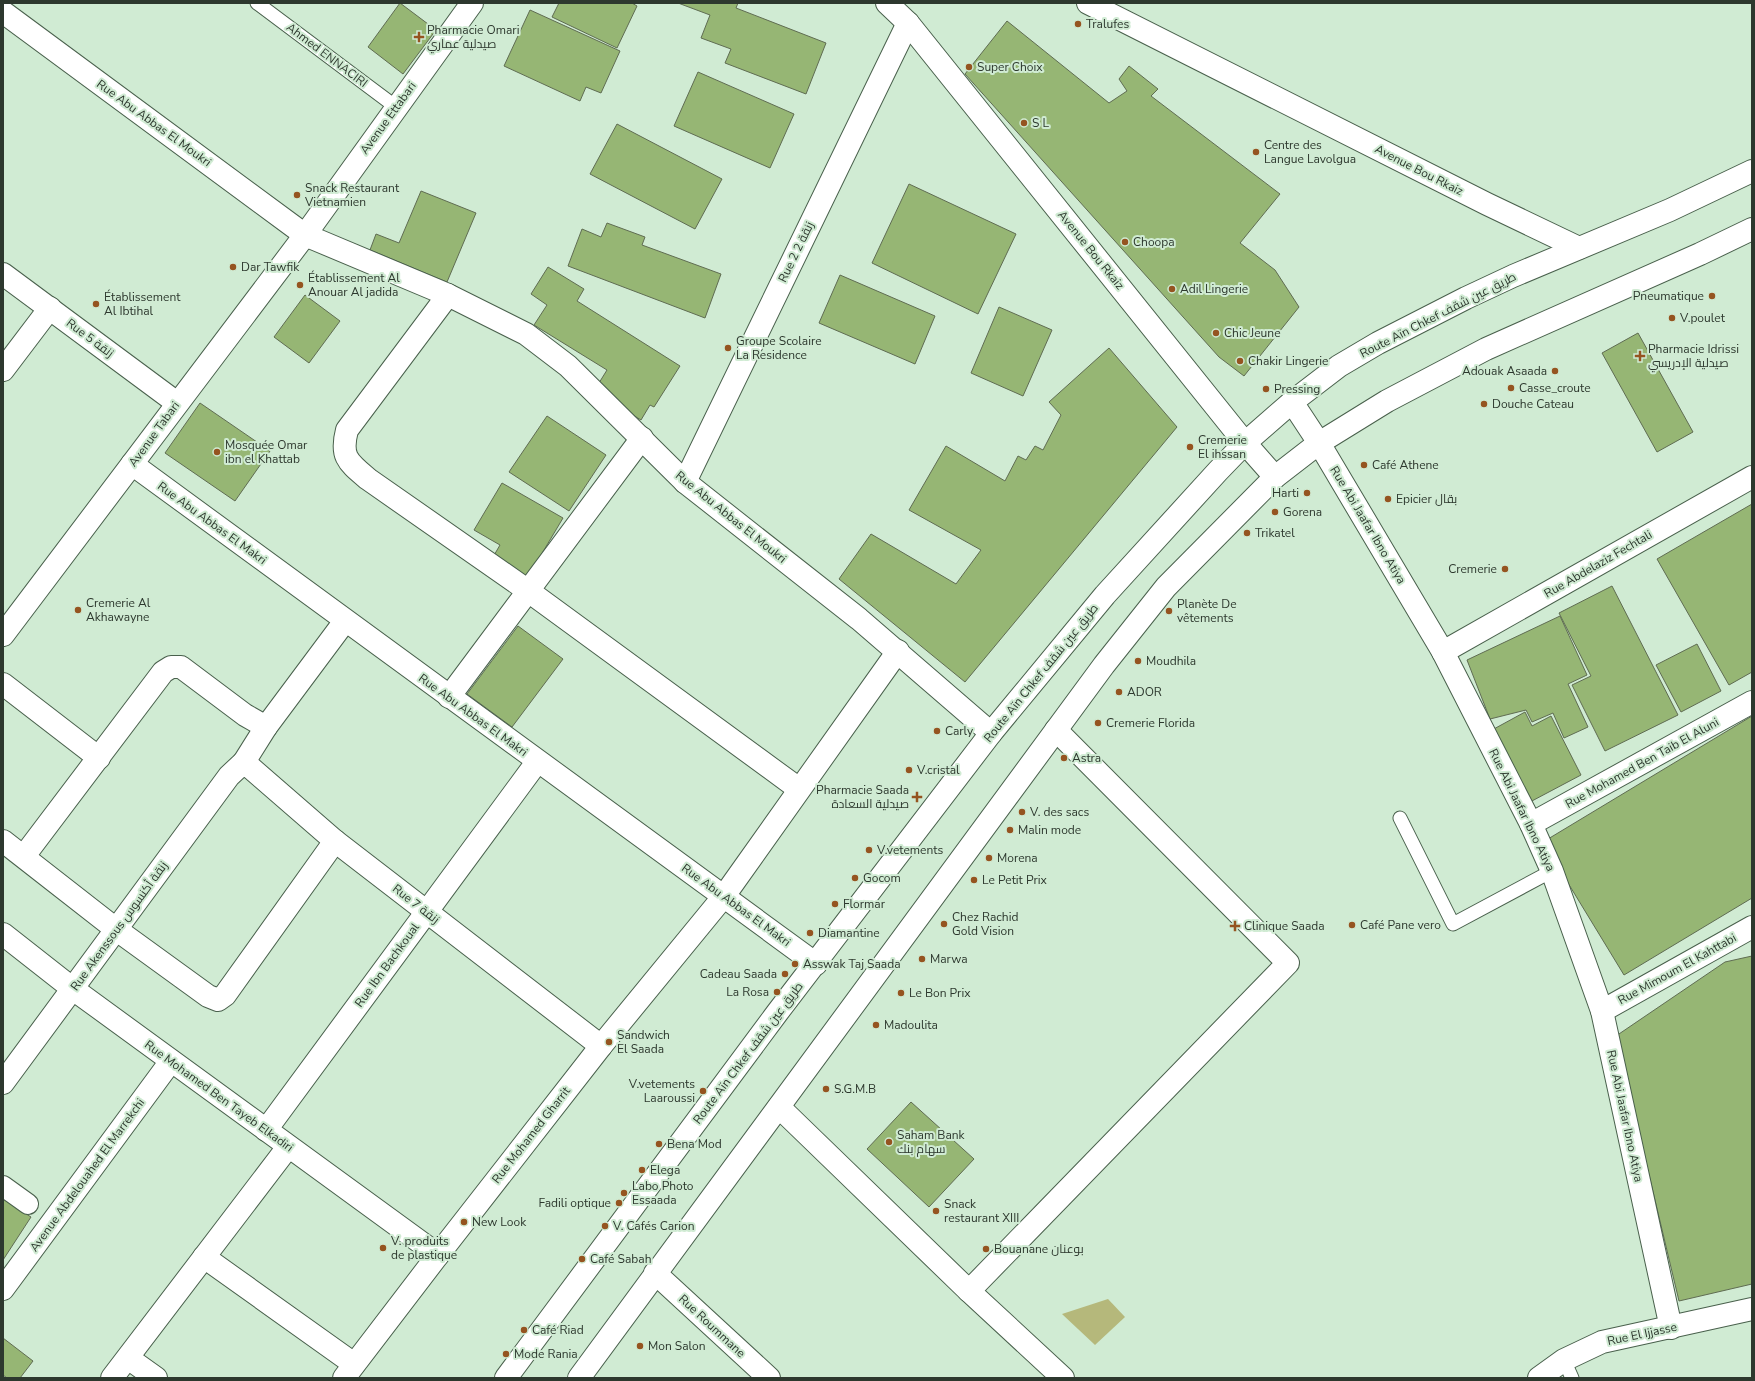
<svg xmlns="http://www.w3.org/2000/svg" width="1755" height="1381" viewBox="0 0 1755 1381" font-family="'Nunito Sans',Cairo,sans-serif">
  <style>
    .green { fill: #b5b87b }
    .building { fill: #96b674; stroke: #5f6c52 }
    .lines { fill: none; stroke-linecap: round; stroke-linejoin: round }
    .service-casing { stroke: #49604c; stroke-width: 15 }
    .pedestrian-casing { stroke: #49604c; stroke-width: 22 }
    .minor-casing { stroke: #49604c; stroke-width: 24 }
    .tertiary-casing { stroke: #49604c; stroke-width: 24 }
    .secondary-casing { stroke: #49604c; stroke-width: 24 }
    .service { stroke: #fff; stroke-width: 13 }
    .pedestrian { stroke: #fff; stroke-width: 20 }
    .minor { stroke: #fff; stroke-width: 22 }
    .tertiary { stroke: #fff; stroke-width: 22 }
    .secondary { stroke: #fff; stroke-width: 22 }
    .poi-dot { fill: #955420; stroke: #d0ebd3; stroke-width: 1.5 }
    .labels { text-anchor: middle; stroke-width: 4; stroke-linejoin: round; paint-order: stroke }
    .poi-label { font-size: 12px; fill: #2d382e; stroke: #d0ebd3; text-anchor: start }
    .street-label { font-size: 12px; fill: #2d382e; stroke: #d0ebd3 }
  </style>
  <rect width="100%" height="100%" fill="#d0ebd3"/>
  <!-- green -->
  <polygon class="green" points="1108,1299 1125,1317 1095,1345 1062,1314"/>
  <!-- building -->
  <g class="building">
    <polygon points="400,3 436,30 403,74 368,47"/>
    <polygon points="559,3 632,3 637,6 617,48 552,17"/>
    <polygon points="678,3 738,3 736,8 826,43 806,94 725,63 731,49 701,38 710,15"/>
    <polygon points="530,10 620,51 601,93 586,87 580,101 504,66"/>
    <polygon points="1007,21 1109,103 1127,91 1119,79 1129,66 1158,89 1151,96 1280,194 1240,243 1275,270 1299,307 1244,376 1219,357 965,74"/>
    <polygon points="698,72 794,114 770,168 674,126"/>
    <polygon points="617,124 722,179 695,229 590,174"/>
    <polygon points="909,184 1016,234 978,314 872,263"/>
    <polygon points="421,191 476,213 447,282 370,250 376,234 399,243"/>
    <polygon points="607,223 645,237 642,245 721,274 705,318 568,266 582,229 601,237"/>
    <polygon points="548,267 584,289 577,301 680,366 654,407 650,405 641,420 594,391 607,370 534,325 547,305 531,294"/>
    <polygon points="840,275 935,316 915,364 819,323"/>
    <polygon points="305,295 340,321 309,363 274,337"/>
    <polygon points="999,307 1052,330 1023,396 971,373"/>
    <polygon points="1638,333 1693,432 1657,452 1602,353"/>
    <polygon points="1109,348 1177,427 965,682 839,579 871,534 956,584 981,550 909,510 946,446 1005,481 1018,456 1026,460 1035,446 1043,450 1061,415 1049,402"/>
    <polygon points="200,403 270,451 235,501 165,453"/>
    <polygon points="547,416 606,455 569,511 509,472"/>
    <polygon points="502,483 563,518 528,577 493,557 500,545 474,530"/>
    <polygon points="1752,504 1752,672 1729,685 1657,559"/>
    <polygon points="1612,586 1678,715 1605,751 1572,685 1591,676 1559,613"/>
    <polygon points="1560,616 1587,675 1568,684 1588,727 1564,738 1553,713 1532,722 1526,710 1490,719 1467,660"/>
    <polygon points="518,626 563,659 512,727 467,694"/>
    <polygon points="1697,644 1721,691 1681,712 1656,665"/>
    <polygon points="1525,712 1532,726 1551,716 1581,775 1530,802 1492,730"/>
    <polygon points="1752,716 1752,898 1624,975 1543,842"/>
    <polygon points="1752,956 1752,1284 1679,1301 1616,1036 1725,962"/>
    <polygon points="911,1102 974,1159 929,1207 867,1149"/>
    <polygon points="3,1199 31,1217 3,1260"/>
    <polygon points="3,1338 33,1361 20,1378 7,1378 3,1375"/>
  </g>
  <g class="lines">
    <defs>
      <g id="service">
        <polyline points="257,3 396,107"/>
        <polyline points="1400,818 1453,924 1552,871"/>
        <polyline points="1564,1360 1572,1378"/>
      </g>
      <polyline id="pedestrian" points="3,1186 28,1204"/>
      <g id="minor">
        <polyline points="3,12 305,235 448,295 526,334 568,366 685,482 859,619 991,733"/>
        <polyline points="3,274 177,403"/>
        <path d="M448,295l-101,135c-7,27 1,32 21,49l159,111 272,199"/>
        <polyline points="3,370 50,308"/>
        <polyline points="1292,402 1319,443 1443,652 1531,824 1552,871 1602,1011 1671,1328"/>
        <polyline points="132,464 816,964"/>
        <polyline points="685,482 908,23"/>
        <polyline points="3,635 305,235 472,3"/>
        <polyline points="1443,652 1752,477"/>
        <polyline points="3,684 99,758"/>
        <polyline points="449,697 642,438"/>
        <polyline points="266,727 345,621"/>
        <polyline points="1531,824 1752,702"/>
        <polyline points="3,841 117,930 208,996 218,1000 225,995 335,841"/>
        <polyline points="24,856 163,672 171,667 181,667 245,715 266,727 244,762"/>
        <polyline points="3,934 73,989 438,1255"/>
        <polyline points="1602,1011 1752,927"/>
        <polyline points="3,1083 229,776 244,762 335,841 601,1046"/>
        <polyline points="779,1107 969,1291 1063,1378"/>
        <polyline points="266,1130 537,762"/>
        <polyline points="204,1257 354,1364"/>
        <polyline points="655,1273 769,1378"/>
        <polyline points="3,1289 171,1061"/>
        <polyline points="969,1291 1288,963 1056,730"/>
        <polyline points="128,1358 156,1378"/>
        <polyline points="112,1378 288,1147"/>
        <polyline points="344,1378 438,1255 601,1046 724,896 898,651"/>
        <polyline points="1539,1378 1564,1360 1602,1342 1752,1309"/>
      </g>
      <g id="tertiary">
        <polyline points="887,3 908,23 1245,443 1275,477"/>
        <polyline points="1088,3 1487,204 1579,248"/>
      </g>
      <g id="secondary">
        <polyline points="506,1378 777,1013 991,733 1105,595 1218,471 1245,443 1292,402 1339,366 1378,343 1466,298 1513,276 1670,210 1752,171"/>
        <polyline points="579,1378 1104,665 1166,587 1275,477 1319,443 1387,401 1486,349 1700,254 1752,229"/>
      </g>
    </defs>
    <!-- service casing -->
    <use href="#service" class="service-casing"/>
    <!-- pedestrian casing -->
    <use href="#pedestrian" class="pedestrian-casing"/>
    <!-- minor casing -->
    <use href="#minor" class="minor-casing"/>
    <!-- tertiary casing -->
    <use href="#tertiary" class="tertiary-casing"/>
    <!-- secondary casing -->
    <use href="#secondary" class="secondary-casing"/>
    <!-- service -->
    <use href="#service" class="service"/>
    <!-- pedestrian -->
    <use href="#pedestrian" class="pedestrian"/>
    <!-- minor -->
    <use href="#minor" class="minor"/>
    <!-- tertiary -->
    <use href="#tertiary" class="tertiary"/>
    <!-- secondary -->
    <use href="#secondary" class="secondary"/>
  </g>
  <!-- markers -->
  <g class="poi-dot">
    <circle cx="1078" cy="24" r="4"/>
    <path d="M417 31h4v4h4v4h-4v4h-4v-4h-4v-4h4z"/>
    <circle cx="969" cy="67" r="4"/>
    <circle cx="1024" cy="123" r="4"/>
    <circle cx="1256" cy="152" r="4"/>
    <circle cx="297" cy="195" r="4"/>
    <circle cx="1125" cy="242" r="4"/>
    <circle cx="233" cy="267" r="4"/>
    <circle cx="300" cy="285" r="4"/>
    <circle cx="1172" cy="289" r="4"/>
    <circle cx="1712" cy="296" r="4"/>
    <circle cx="96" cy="304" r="4"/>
    <circle cx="1672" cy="318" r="4"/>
    <circle cx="1216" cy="333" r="4"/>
    <circle cx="728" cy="348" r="4"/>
    <path d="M1638 350h4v4h4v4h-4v4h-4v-4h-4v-4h4z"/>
    <circle cx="1240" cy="361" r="4"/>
    <circle cx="1555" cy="371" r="4"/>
    <circle cx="1511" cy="388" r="4"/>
    <circle cx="1266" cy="389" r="4"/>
    <circle cx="1484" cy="404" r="4"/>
    <circle cx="1190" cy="447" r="4"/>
    <circle cx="217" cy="452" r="4"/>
    <circle cx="1364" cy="465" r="4"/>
    <circle cx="1307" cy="493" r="4"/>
    <circle cx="1388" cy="499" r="4"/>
    <circle cx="1275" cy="512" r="4"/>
    <circle cx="1247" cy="533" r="4"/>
    <circle cx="1505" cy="569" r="4"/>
    <circle cx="78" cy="610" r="4"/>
    <circle cx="1169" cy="611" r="4"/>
    <circle cx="1138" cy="661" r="4"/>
    <circle cx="1119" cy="692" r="4"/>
    <circle cx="1098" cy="723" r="4"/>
    <circle cx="937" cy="731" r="4"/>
    <circle cx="1064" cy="758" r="4"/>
    <circle cx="909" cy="770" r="4"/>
    <path d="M915 791h4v4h4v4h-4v4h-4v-4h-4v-4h4z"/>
    <circle cx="1022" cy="812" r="4"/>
    <circle cx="1010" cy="830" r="4"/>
    <circle cx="869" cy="850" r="4"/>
    <circle cx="989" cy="858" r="4"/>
    <circle cx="855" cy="878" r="4"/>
    <circle cx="974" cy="880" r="4"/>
    <circle cx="835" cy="904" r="4"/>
    <circle cx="944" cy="924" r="4"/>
    <circle cx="1352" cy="925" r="4"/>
    <path d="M1233 920h4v4h4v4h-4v4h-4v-4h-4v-4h4z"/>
    <circle cx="810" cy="933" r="4"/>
    <circle cx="922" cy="959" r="4"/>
    <circle cx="795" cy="964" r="4"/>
    <circle cx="785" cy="974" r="4"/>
    <circle cx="777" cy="992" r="4"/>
    <circle cx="901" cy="993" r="4"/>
    <circle cx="876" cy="1025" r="4"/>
    <circle cx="609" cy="1042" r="4"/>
    <circle cx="826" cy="1089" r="4"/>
    <circle cx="703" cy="1091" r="4"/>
    <circle cx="889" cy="1142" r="4"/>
    <circle cx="659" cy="1144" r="4"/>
    <circle cx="642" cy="1170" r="4"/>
    <circle cx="624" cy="1193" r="4"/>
    <circle cx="619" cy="1203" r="4"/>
    <circle cx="936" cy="1211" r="4"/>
    <circle cx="464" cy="1222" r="4"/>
    <circle cx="605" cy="1226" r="4"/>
    <circle cx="383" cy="1248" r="4"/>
    <circle cx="986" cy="1249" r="4"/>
    <circle cx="582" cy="1259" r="4"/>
    <circle cx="524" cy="1330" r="4"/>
    <circle cx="640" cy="1346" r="4"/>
    <circle cx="506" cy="1354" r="4"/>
  </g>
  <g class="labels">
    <!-- poi labels -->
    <g class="poi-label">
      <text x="1086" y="28">Tralufes</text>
      <text x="427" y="34">Pharmacie Omari<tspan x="427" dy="14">صيدلية عماري</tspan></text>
      <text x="977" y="71">Super Choix</text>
      <text x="1032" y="127">S L</text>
      <text x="1264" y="149">Centre des<tspan x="1264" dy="14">Langue Lavolgua</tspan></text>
      <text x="305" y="192">Snack Restaurant<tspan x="305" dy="14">Vietnamien</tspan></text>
      <text x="1133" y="246">Choopa</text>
      <text x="241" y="271">Dar Tawfik</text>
      <text x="308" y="282">Établissement Al<tspan x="308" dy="14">Anouar Al jadida</tspan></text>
      <text x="1180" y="293">Adil Lingerie</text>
      <text x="1704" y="300" text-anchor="end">Pneumatique</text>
      <text x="104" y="301">Établissement<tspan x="104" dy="14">Al Ibtihal</tspan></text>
      <text x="1680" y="322">V.poulet</text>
      <text x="1224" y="337">Chic Jeune</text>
      <text x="736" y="345">Groupe Scolaire<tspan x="736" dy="14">La Residence</tspan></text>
      <text x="1648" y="353">Pharmacie Idrissi<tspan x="1648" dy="14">صيدلية الإدريسي</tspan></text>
      <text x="1248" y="365">Chakir Lingerie</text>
      <text x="1547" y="375" text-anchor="end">Adouak Asaada</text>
      <text x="1519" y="392">Casse_croute</text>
      <text x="1274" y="393">Pressing</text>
      <text x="1492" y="408">Douche Cateau</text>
      <text x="1198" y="444">Cremerie<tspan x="1198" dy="14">El ihssan</tspan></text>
      <text x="225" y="449">Mosquée Omar<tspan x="225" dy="14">ibn el Khattab</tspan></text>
      <text x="1372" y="469">Café Athene</text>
      <text x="1299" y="497" text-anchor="end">Harti</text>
      <text x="1396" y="503">Epicier بقال</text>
      <text x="1283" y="516">Gorena</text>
      <text x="1255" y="537">Trikatel</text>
      <text x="1497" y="573" text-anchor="end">Cremerie</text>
      <text x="86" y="607">Cremerie Al<tspan x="86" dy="14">Akhawayne</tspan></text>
      <text x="1177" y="608">Planète De<tspan x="1177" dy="14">vêtements</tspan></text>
      <text x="1146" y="665">Moudhila</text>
      <text x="1127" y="696">ADOR</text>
      <text x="1106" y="727">Cremerie Florida</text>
      <text x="945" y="735">Carly</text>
      <text x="1072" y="762">Astra</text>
      <text x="917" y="774">V.cristal</text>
      <text x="909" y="794" text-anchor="end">Pharmacie Saada<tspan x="909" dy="14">صيدلية السعادة</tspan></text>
      <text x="1030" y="816">V. des sacs</text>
      <text x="1018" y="834">Malin mode</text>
      <text x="877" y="854">V.vetements</text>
      <text x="997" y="862">Morena</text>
      <text x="863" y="882">Gocom</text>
      <text x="982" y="884">Le Petit Prix</text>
      <text x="843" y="908">Flormar</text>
      <text x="952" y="921">Chez Rachid<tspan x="952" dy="14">Gold Vision</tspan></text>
      <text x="1360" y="929">Café Pane vero</text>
      <text x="1244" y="930">Clinique Saada</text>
      <text x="818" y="937">Diamantine</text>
      <text x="930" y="963">Marwa</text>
      <text x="803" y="968">Asswak Taj Saada</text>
      <text x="777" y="978" text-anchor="end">Cadeau Saada</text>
      <text x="769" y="996" text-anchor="end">La Rosa</text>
      <text x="909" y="997">Le Bon Prix</text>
      <text x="884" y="1029">Madoulita</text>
      <text x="617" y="1039">Sandwich<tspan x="617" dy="14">El Saada</tspan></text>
      <text x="695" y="1088" text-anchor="end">V.vetements<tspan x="695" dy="14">Laaroussi</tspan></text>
      <text x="834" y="1093">S.G.M.B</text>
      <text x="897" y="1139">Saham Bank<tspan x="897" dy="14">سهام بنك</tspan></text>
      <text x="667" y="1148">Bena Mod</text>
      <text x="650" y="1174">Elega</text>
      <text x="632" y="1190">Labo Photo<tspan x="632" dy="14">Essaada</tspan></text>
      <text x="611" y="1207" text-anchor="end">Fadili optique</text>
      <text x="944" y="1208">Snack<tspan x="944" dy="14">restaurant XIII</tspan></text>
      <text x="472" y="1226">New Look</text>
      <text x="613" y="1230">V. Cafés Carion</text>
      <text x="391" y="1245">V. produits<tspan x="391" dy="14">de plastique</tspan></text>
      <text x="994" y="1253">Bouanane بوعنان</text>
      <text x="590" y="1263">Café Sabah</text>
      <text x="532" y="1334">Café Riad</text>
      <text x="648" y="1350">Mon Salon</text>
      <text x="514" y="1358">Mode Rania</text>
    </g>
    <!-- street labels -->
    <g class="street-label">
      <text transform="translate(327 55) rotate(37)" y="4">Ahmed ENNACIRI</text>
      <text transform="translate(388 118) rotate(-54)" y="4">Avenue Ettabari</text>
      <text transform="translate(154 123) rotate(36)" y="4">Rue Abu Abbas El Moukri</text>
      <text transform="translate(1419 170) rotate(27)" y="4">Avenue Bou Rkaiz</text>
      <text transform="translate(1091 250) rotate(51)" y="4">Avenue Bou Rkaiz</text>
      <text transform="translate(796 252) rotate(-64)" y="4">Rue 2 زنقة 2</text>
      <text transform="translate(1438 315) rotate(-27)" y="4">Route Aïn Chkef طريق عين شقف</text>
      <text transform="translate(90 338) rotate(37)" y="4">Rue زنقة 5</text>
      <text transform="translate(154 434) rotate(-54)" y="4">Avenue Tabari</text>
      <text transform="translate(731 517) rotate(39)" y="4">Rue Abu Abbas El Moukri</text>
      <text transform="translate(212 523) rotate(36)" y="4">Rue Abu Abbas El Makri</text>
      <text transform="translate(1368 525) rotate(59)" y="4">Rue Abi Jaafar Ibno Atiya</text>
      <text transform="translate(1598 564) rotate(-30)" y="4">Rue Abdelaziz Fechtali</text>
      <text transform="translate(1041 673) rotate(-51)" y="4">Route Aïn Chkef طريق عين شقف</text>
      <text transform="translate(473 715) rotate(36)" y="4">Rue Abu Abbas El Makri</text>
      <text transform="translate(1642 763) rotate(-29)" y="4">Rue Mohamed Ben Taib El Aluni</text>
      <text transform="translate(1522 810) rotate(64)" y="4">Rue Abi Jaafar Ibno Atiya</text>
      <text transform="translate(416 904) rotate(38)" y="4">Rue 7 زنقة</text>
      <text transform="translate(736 905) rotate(36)" y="4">Rue Abu Abbas El Makri</text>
      <text transform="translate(119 926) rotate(-54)" y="4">Rue Akenssous زنقة أكنسوس</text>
      <text transform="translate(387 965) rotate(-54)" y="4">Rue Ibn Bachkoual</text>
      <text transform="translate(1677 969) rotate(-29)" y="4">Rue Mimoum El Kahttabi</text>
      <text transform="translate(748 1053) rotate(-53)" y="4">Route Aïn Chkef طريق عين شقف</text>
      <text transform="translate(219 1096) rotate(36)" y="4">Rue Mohamed Ben Tayeb Elkadiri</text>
      <text transform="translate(1625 1116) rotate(78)" y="4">Rue Abi Jaafar Ibno Atiya</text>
      <text transform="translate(531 1135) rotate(-52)" y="4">Rue Mohamed Gharrit</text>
      <text transform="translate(87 1175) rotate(-54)" y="4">Avenue Abdelouahed El Marrekchi</text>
      <text transform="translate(712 1326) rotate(43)" y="4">Rue Roummane</text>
      <text transform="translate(1642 1334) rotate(-12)" y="4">Rue El Ijjasse</text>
    </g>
  </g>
  <!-- border -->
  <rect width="1755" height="1381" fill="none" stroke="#2d382e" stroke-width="8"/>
</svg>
